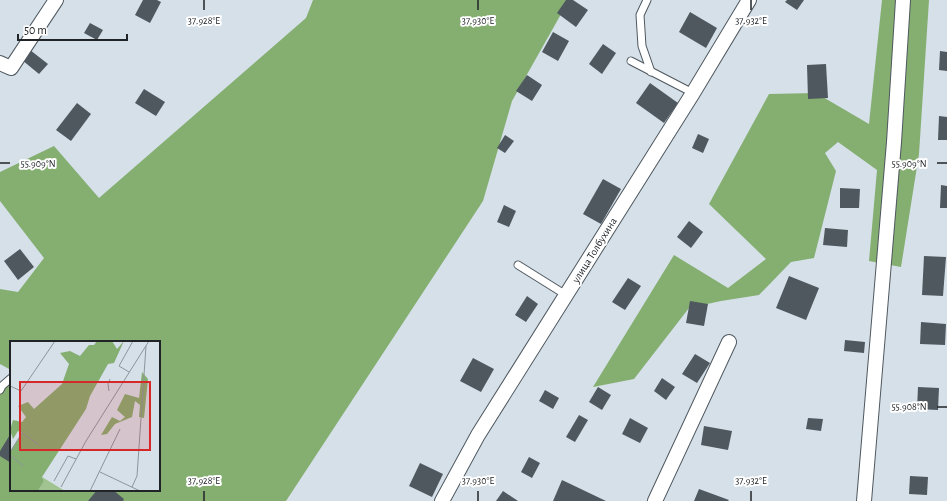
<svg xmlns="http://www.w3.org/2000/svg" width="947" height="501" viewBox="0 0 947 501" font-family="'Alegreya Sans',sans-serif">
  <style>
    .forest { fill: #85ae71 }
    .building { fill: #4f585f }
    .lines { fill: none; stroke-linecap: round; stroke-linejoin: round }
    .lane-casing { stroke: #4f585f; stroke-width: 9 }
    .street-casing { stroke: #4f585f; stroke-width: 16 }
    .lane { stroke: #fff; stroke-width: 7 }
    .street { stroke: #fff; stroke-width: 14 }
    .ticks { fill: none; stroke: #202427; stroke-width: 1.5 }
    .labels { text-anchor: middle; stroke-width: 4; stroke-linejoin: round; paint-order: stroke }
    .street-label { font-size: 11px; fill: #202427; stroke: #fff }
    .inset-road { fill: none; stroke: #8d959b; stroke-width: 1 }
    .view { fill: #d62828; fill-opacity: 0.15; stroke: #d62828; stroke-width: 2 }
    .inset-edge { fill: none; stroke: #202427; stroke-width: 2 }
    .ticks-label { font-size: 10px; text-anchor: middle; fill: #202427; stroke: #fff; stroke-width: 4; stroke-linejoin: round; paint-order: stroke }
  </style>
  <rect width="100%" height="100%" fill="#d5e0e9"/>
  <!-- forest -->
  <g class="forest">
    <polygon points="313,0 569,0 512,101 483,201 286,501 0,501 0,390 11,378 11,490 159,490 159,342 11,342 11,370 0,364 0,289 18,292 44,258 0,201 0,172 54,146 99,198 306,18"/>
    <polygon points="882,0 929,0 919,154 901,267 869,261 877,170 838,142 825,153 836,171 814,258 791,262 759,295 721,301 689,308 634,379 593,387 674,255 728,288 766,259 709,204 769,94 816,93 869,124"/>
  </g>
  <!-- building -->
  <g class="building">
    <polygon points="143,0 157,0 161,2 150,23 135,15"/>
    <polygon points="566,0 573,0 588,10 576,27 557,13"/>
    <polygon points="787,0 804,0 797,10 785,2"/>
    <polygon points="690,12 717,28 706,48 679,32"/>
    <polygon points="90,23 103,30 97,40 84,33"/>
    <polygon points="553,32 569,41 558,61 542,52"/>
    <polygon points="603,44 616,53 602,74 589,64"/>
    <polygon points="30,50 48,64 39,74 22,60"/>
    <polygon points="940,51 947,52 947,71 939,70"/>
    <polygon points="826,64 828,98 808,99 807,65"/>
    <polygon points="527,75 542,85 532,101 516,91"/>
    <polygon points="650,83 678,103 664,123 636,103"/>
    <polygon points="144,89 165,102 156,116 135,103"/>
    <polygon points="77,103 91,114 71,141 56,130"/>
    <polygon points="939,116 947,117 947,140 938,140"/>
    <polygon points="698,134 709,139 703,153 692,148"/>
    <polygon points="505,135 514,141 505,153 497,148"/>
    <polygon points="603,179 621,189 601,224 583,214"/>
    <polygon points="941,185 947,186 947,208 940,208"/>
    <polygon points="840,188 860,189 859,208 840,208"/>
    <polygon points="504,205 516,211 509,227 497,222"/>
    <polygon points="689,221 703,232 691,248 677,237"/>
    <polygon points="825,228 848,230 847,247 823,245"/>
    <polygon points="20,249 34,267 18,280 4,261"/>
    <polygon points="924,256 946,257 943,296 922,295"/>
    <polygon points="789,276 819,288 806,320 776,308"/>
    <polygon points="628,278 641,286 625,310 612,302"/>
    <polygon points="527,296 538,304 526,322 515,315"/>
    <polygon points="690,301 708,304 704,326 686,323"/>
    <polygon points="921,322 946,324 945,345 920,344"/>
    <polygon points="845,340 865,342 864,353 844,351"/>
    <polygon points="695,354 710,363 697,383 682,374"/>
    <polygon points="473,358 494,369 481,392 460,381"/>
    <polygon points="662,378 675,387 666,400 654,391"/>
    <polygon points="598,387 611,395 602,410 589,402"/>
    <polygon points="918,387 939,388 938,410 917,409"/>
    <polygon points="545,390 559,398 553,409 539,401"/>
    <polygon points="579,415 588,420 575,442 566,437"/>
    <polygon points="630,418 648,428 640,443 622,434"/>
    <polygon points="808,418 823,419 821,431 806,429"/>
    <polygon points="704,426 732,431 728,450 701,445"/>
    <polygon points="11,433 11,463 0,456 0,451"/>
    <polygon points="529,457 540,463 532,478 521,472"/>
    <polygon points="420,463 443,474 432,497 409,486"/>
    <polygon points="910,476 928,477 927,495 909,494"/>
    <polygon points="562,480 606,501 553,501"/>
    <polygon points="699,489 729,500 728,501 694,501"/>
    <polygon points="97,490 113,490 124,499 123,501 88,501"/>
    <polygon points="503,491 518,501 496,501"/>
  </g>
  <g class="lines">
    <defs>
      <g id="lane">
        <polyline points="647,0 640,15 642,46 651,72"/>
        <polyline points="631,61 693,93"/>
        <polyline points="518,265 566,295"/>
        <polyline points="0,390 2,386 11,378"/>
      </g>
      <g id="street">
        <polyline points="0,63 11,68 56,0"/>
        <polyline points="442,501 478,435 693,93 749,0"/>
        <polyline points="655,501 729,342"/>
        <polyline points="864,501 894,142 903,0"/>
      </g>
    </defs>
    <!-- lane casing -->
    <use href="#lane" class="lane-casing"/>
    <!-- street casing -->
    <use href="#street" class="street-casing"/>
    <!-- lane -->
    <use href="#lane" class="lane"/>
    <!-- street -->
    <use href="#street" class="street"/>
  </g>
  <!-- ticks -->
  <path class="ticks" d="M204,0v10M478,0v10M751,0v10M0,163h10M937,163h10M937,407h10M204,491v10M478,491v10M751,491v10"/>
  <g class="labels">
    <!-- street labels -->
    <g class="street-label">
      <text transform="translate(594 250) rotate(-58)" y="4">улица Толбухина</text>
    </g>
  </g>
  <!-- overview -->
  <g transform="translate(10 341)">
    <rect width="150" height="150" fill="#d5e0e9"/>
    <path d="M32,136l23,14h-27l6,-10z" fill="#a0c390"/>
    <path d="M87,0h15l5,8 7,-8 -10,22 -6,1 -18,32 -4,13 -44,68 2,4 -6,10h-28v-39l12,-19 -4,-2 -5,8 -3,-9 3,-10 9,2 4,-5 -8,-11 10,-4 6,7 28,-25 7,-20 -9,-11 10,-2 10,5 9,-11h5zM132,31l6,7 -4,39 -5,-1 1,-12 -5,-4 -3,16 -17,7 -8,10 -6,1 11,-18 8,4 5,-4 -8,-7 8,-16 14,4z" fill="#85ae71"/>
    <path class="inset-road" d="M119,31l-10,-6 14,-25M0,45l11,5 34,-50M99,50l-1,-7 2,-5M0,111l12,-19 17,12M0,114l13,11M90,131l40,19M44,140l14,-25 8,3M51,146l25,-46 63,-100M122,146l5,-11 9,-130M80,150l30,-62"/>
    <path class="view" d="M10,41h130v68h-130z"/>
    <rect width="150" height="150" class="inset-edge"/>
  </g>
  <g class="ticks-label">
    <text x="204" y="24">37.928°E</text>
    <text x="478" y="24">37.930°E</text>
    <text x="751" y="24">37.932°E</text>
    <text x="38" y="167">55.909°N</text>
    <text x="909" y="167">55.909°N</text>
    <text x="909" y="410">55.908°N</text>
    <text x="204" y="484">37.928°E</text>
    <text x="478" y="484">37.930°E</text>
    <text x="751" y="484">37.932°E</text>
  </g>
  <!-- scale -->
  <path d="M18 34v6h109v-6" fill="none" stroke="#202427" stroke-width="2"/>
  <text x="24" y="34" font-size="12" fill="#202427" stroke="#ffffff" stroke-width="3" paint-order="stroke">50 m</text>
</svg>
